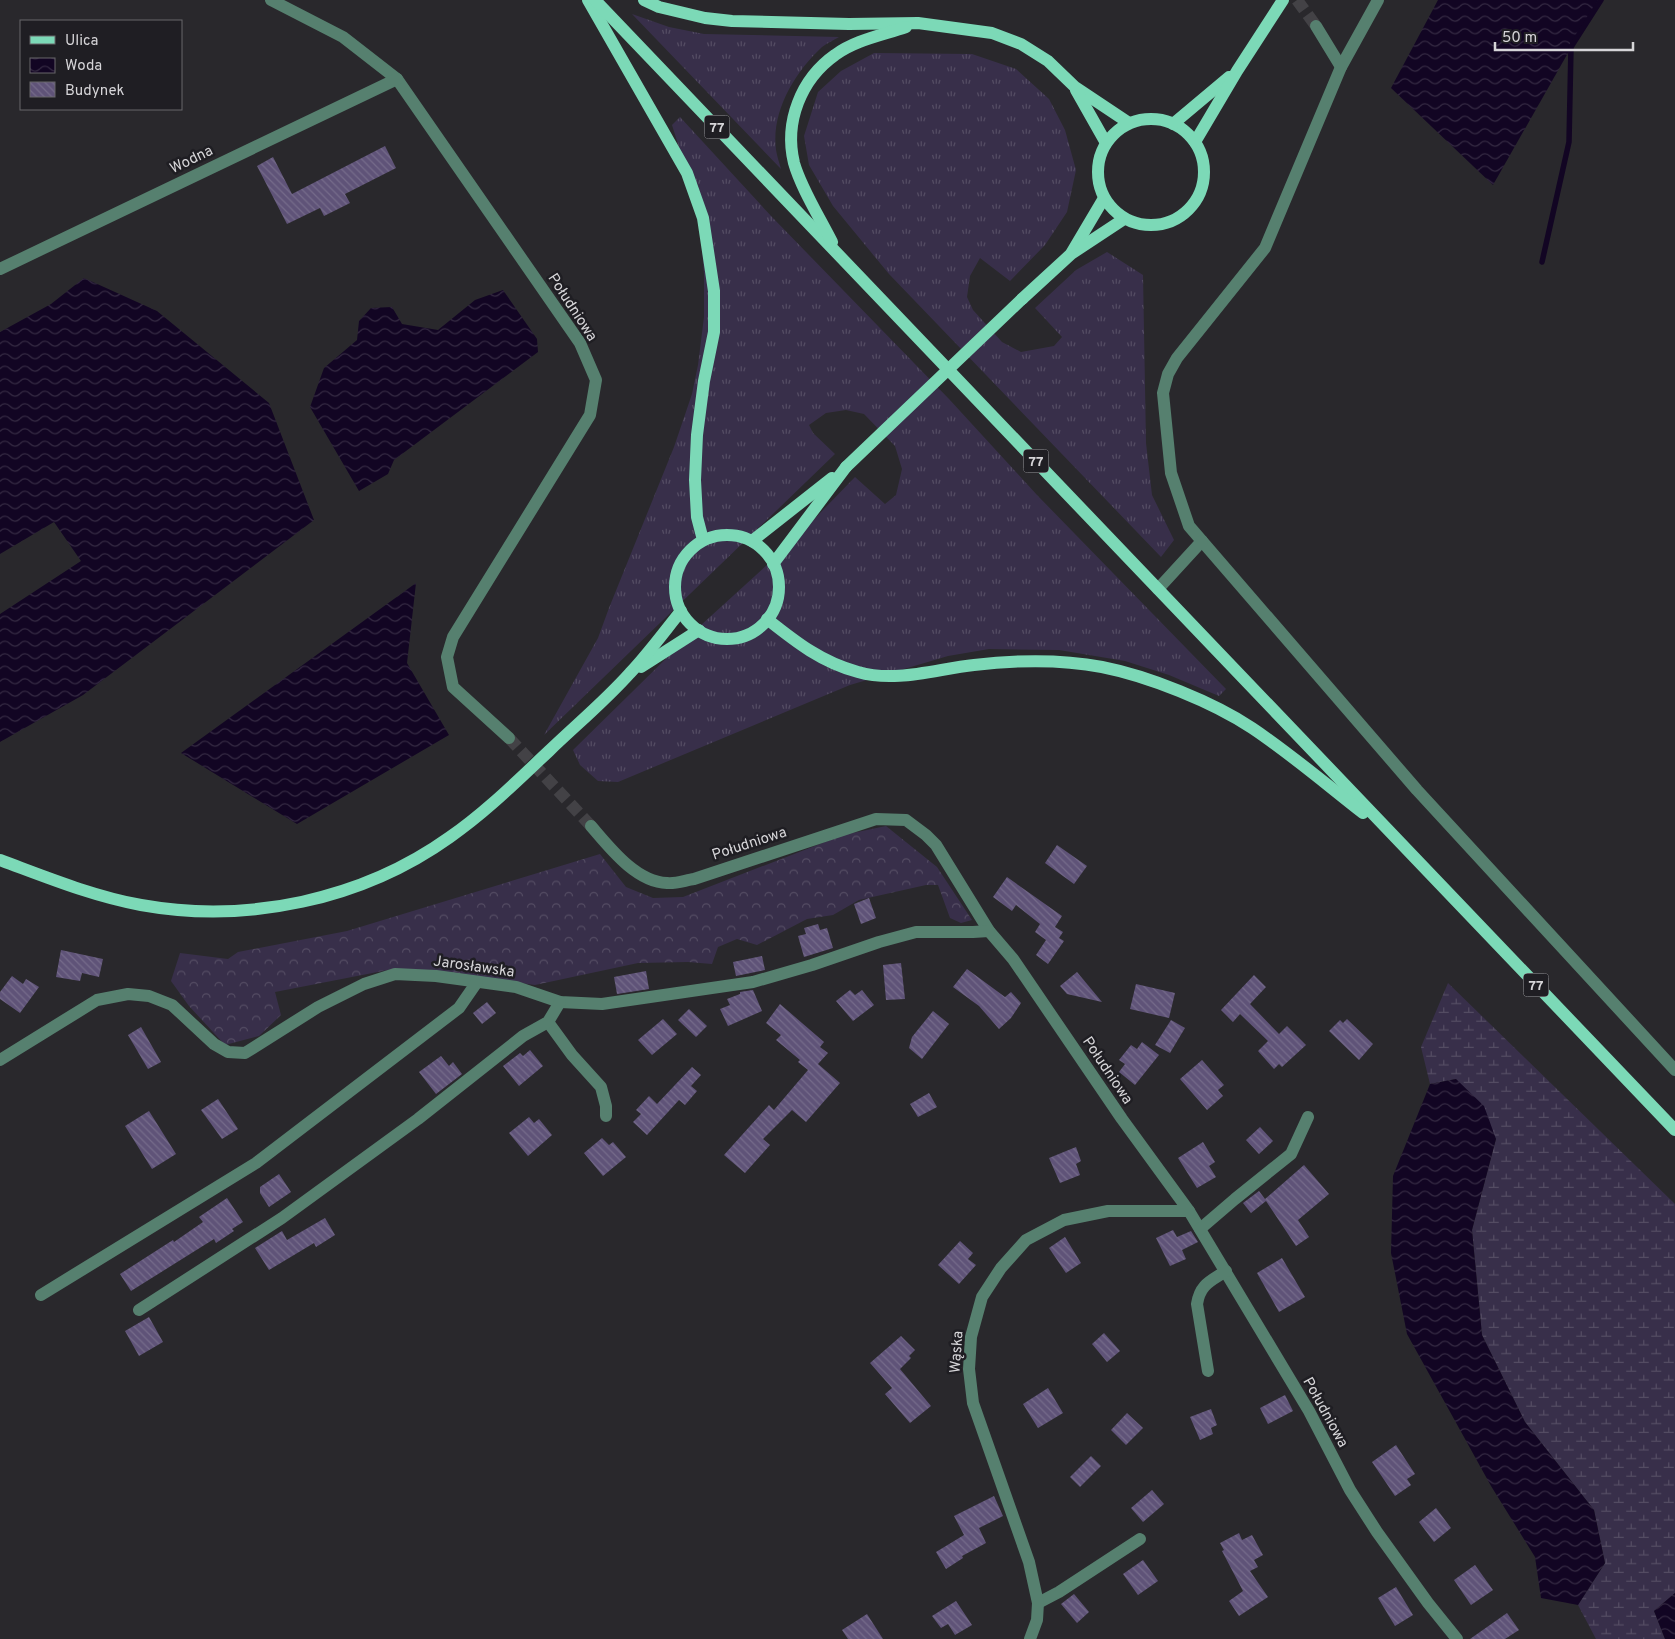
<svg xmlns="http://www.w3.org/2000/svg" width="1675" height="1639" viewBox="0 0 1675 1639" font-family="Overpass,sans-serif">
  <style>
    .grass { fill: url(#grass-tufts) }
    .forest { fill: url(#forest-crowns) }
    .wetland { fill: url(#wetland-marsh) }
    .water { fill: url(#water-waves) }
    .lines { fill: none; stroke-linecap: round; stroke-linejoin: round }
    .stream { stroke: #120523; stroke-width: 5.5 }
    .building { fill: url(#building-back-hatch) }
    .minor-tunnel { stroke: #434246; stroke-width: 12; stroke-dasharray: 12 6; stroke-linecap: butt }
    .minor { stroke: #56806f; stroke-width: 12 }
    .major { stroke: #7cd9b7; stroke-width: 12 }
    .major-bridge { stroke: #7cd9b7; stroke-width: 12 }
    .labels { text-anchor: middle; stroke-width: 5; stroke-linejoin: round; paint-order: stroke }
    .shield { fill: #1f1e23; stroke: #9f9ea2; stroke-width: 1 }
    .shield-label { font-size: 14px; font-weight: bold; fill: #d6d5d8 }
    .street-label { font-size: 15px; fill: #d6d5d8; stroke: #1f1e23 }
  </style>
  <defs>
    <pattern id="grass-tufts" width="24" height="20" patternUnits="userSpaceOnUse" patternTransform="scale(1.25)"><rect width="24" height="20" fill="#382f4a"/><path d="M3 7l-1-3M5 7V3M7 7l1-3M15 17l-1-3M17 17v-4M19 17l1-3" fill="none" stroke="#544c63"/></pattern>
    <pattern id="forest-crowns" width="20" height="18" patternUnits="userSpaceOnUse" patternTransform="scale(1.25)"><rect width="20" height="18" fill="#382f4a"/><path d="M2 6a3 3 0 1 1 6 0M12 15a3 3 0 1 1 6 0" fill="none" stroke="#544c63"/></pattern>
    <pattern id="wetland-marsh" width="20" height="14" patternUnits="userSpaceOnUse" patternTransform="scale(1.25)"><rect width="20" height="14" fill="#382f4a"/><path d="M1 5h8M5 5V1M11 12h8M15 12V8" fill="none" stroke="#544c63"/></pattern>
    <pattern id="water-waves" width="16" height="10" patternUnits="userSpaceOnUse" patternTransform="scale(1.25)"><rect width="16" height="10" fill="#120523"/><path d="M0 5q4-4 8 0t8 0" fill="none" stroke="#342942"/></pattern>
    <pattern id="building-back-hatch" width="6" height="6" patternUnits="userSpaceOnUse" patternTransform="scale(1.25)"><rect width="6" height="6" fill="#5f5378"/><path d="M-1 5l2 2M0 0l6 6M5-1l2 2" fill="none" stroke="#756b8a"/></pattern>
  </defs>
  <rect width="100%" height="100%" fill="#29282c"/>
  <!-- grass -->
  <g class="grass">
    <path d="M632,14l37,13 35,7 135,3c-5,3 -12,6 -17,10 -27,25 -51,64 -46,103 1,6 3,12 5,19z"/>
    <polygon points="874,53 972,54 1016,69 1049,99 1065,130 1076,170 1067,212 1045,245 1010,281 980,258 970,276 967,297 973,310 1002,342 1021,352 1054,346 1062,337 1035,308 1076,270 1107,252 1143,275 1146,443 1152,495 1174,540 1161,557 889,274 833,206 809,165 804,136 818,92 841,71"/>
    <polygon points="680,117 772,217 949,399 1037,495 1226,689 1219,696 1169,675 1125,661 1059,650 989,649 948,656 850,685 618,782 598,781 580,765 573,750 689,636 790,544 855,477 885,504 896,495 902,469 895,446 864,414 846,410 826,413 809,425 813,433 835,454 544,735 598,638 609,608 674,447 692,394 698,365 704,317 704,274 700,224 689,179 672,125"/>
  </g>
  <!-- forest -->
  <polygon class="forest" points="886,826 937,867 972,920 961,923 950,918 938,885 926,885 859,900 833,915 807,919 757,945 737,939 718,947 712,964 688,962 638,963 535,985 425,970 393,969 275,992 281,1015 259,1036 225,1045 189,1006 171,981 180,953 228,959 238,952 347,931 600,854 626,887 653,898 683,897 843,835"/>
  <!-- wetland -->
  <polygon class="wetland" points="1448,983 1675,1204 1675,1593 1654,1611 1665,1639 1596,1639 1578,1605 1605,1563 1594,1510 1525,1422 1482,1335 1472,1230 1496,1139 1456,1079 1430,1084 1421,1047"/>
  <!-- water -->
  <g class="water">
    <polygon points="1438,0 1598,0 1493,185 1391,88"/>
    <polygon points="84,278 157,311 269,403 314,520 83,695 0,742 0,614 81,561 54,522 0,554 0,332 51,304"/>
    <polygon points="503,290 537,339 538,352 394,460 388,474 359,491 310,407 324,368 357,340 359,321 371,308 392,307 402,324 438,330 475,300"/>
    <polygon points="416,583 407,663 449,735 297,824 181,753"/>
    <polygon points="1456,1079 1484,1106 1496,1139 1472,1230 1482,1335 1525,1422 1594,1510 1605,1563 1578,1605 1541,1598 1535,1557 1491,1486 1407,1334 1391,1253 1393,1176 1430,1084"/>
    <polygon points="1675,1593 1675,1639 1665,1639 1654,1611"/>
  </g>
  <g class="lines">
    <!-- stream -->
    <polyline class="stream" points="1542,262 1569,142 1571,47 1601,0"/>
  </g>
  <!-- building -->
  <g class="building">
    <polygon points="385,146 396,168 345,194 350,203 324,216 320,208 287,224 257,166 273,157 292,194"/>
    <polygon points="1057,845 1087,866 1074,884 1045,863"/>
    <polygon points="1007,877 1062,916 1055,927 1063,932 1059,938 1064,941 1048,964 1036,955 1046,940 1035,932 1040,924 1016,905 1012,911 993,897"/>
    <polygon points="869,898 876,918 861,924 854,904"/>
    <polygon points="818,924 820,930 827,928 833,948 804,957 798,936 806,934 804,928"/>
    <polygon points="61,950 103,959 99,977 82,973 80,981 56,977"/>
    <polygon points="762,956 765,970 736,976 733,962"/>
    <polygon points="901,963 905,999 886,1000 883,965"/>
    <polygon points="967,969 1005,997 1011,992 1021,1003 1011,1018 999,1029 979,1006 953,987"/>
    <polygon points="646,971 649,989 617,994 614,977"/>
    <polygon points="1077,972 1102,1002 1067,994 1060,986"/>
    <polygon points="1254,975 1266,987 1250,1004 1279,1034 1287,1026 1306,1045 1282,1067 1279,1064 1274,1069 1258,1051 1268,1041 1240,1014 1233,1022 1221,1010"/>
    <polygon points="12,976 23,984 26,979 39,987 20,1013 0,999 0,992"/>
    <polygon points="1136,984 1175,993 1169,1018 1130,1009"/>
    <polygon points="753,990 762,1011 728,1026 720,1009 730,1005 727,999 740,994 740,992"/>
    <polygon points="850,990 855,995 862,990 874,1005 853,1021 836,1001"/>
    <polygon points="487,1002 496,1013 482,1024 473,1013"/>
    <polygon points="780,1004 824,1042 820,1047 828,1053 818,1064 840,1083 806,1122 792,1110 763,1139 770,1145 745,1173 724,1155 769,1105 774,1110 808,1070 798,1062 800,1060 776,1040 781,1035 766,1023"/>
    <polygon points="689,1009 707,1026 696,1037 678,1020"/>
    <polygon points="933,1011 949,1024 922,1059 909,1048 912,1037"/>
    <polygon points="663,1019 677,1034 652,1055 638,1040"/>
    <polygon points="1347,1019 1373,1044 1359,1060 1329,1031 1340,1020 1343,1023"/>
    <polygon points="1171,1020 1185,1028 1170,1053 1155,1045"/>
    <polygon points="141,1027 161,1062 148,1069 128,1035"/>
    <polygon points="1142,1042 1159,1055 1135,1085 1119,1072 1125,1064 1119,1060 1131,1045 1137,1049"/>
    <polygon points="530,1050 543,1066 519,1086 503,1066 520,1053 523,1056"/>
    <polygon points="441,1056 449,1066 453,1062 462,1074 436,1094 419,1072"/>
    <polygon points="1202,1060 1224,1085 1218,1090 1223,1096 1207,1110 1180,1079"/>
    <polygon points="692,1067 701,1075 691,1086 697,1091 685,1105 679,1100 647,1135 633,1122 641,1114 636,1110 649,1096 657,1104"/>
    <polygon points="929,1093 937,1107 918,1117 910,1104"/>
    <polygon points="218,1099 238,1129 222,1139 201,1110"/>
    <polygon points="149,1111 176,1154 152,1169 125,1126"/>
    <polygon points="529,1117 534,1123 539,1119 552,1135 528,1156 509,1133"/>
    <polygon points="1260,1127 1273,1141 1259,1154 1246,1140"/>
    <polygon points="602,1138 609,1145 613,1142 626,1157 603,1176 584,1153"/>
    <polygon points="1203,1142 1215,1162 1209,1166 1216,1177 1197,1188 1178,1158"/>
    <polygon points="1076,1147 1081,1161 1076,1164 1080,1175 1060,1183 1049,1158"/>
    <polygon points="1304,1165 1329,1194 1298,1220 1309,1237 1296,1246 1266,1201 1251,1213 1243,1203 1259,1191 1265,1199"/>
    <polygon points="279,1174 291,1192 269,1207 260,1193 260,1187"/>
    <polygon points="227,1198 243,1222 232,1229 234,1231 216,1243 214,1239 131,1291 120,1274 173,1240 174,1242 203,1222 199,1217"/>
    <polygon points="325,1218 335,1235 316,1247 314,1243 269,1270 255,1248 282,1231 287,1240"/>
    <polygon points="1173,1230 1177,1237 1191,1231 1198,1242 1182,1250 1186,1259 1170,1266 1156,1238"/>
    <polygon points="1065,1237 1081,1263 1066,1273 1049,1248"/>
    <polygon points="960,1241 973,1253 968,1259 976,1265 959,1284 938,1265"/>
    <polygon points="1282,1258 1305,1297 1279,1312 1257,1273"/>
    <polygon points="149,1317 163,1342 139,1356 125,1331"/>
    <polygon points="1104,1333 1120,1351 1107,1362 1092,1344"/>
    <polygon points="901,1336 915,1350 909,1356 911,1358 900,1369 931,1406 910,1423 885,1394 892,1388 870,1363"/>
    <polygon points="1048,1388 1063,1413 1038,1428 1023,1404"/>
    <polygon points="1285,1395 1293,1411 1268,1424 1260,1408"/>
    <polygon points="1211,1409 1217,1425 1211,1428 1213,1434 1200,1440 1190,1417"/>
    <polygon points="1127,1413 1143,1428 1126,1445 1111,1430"/>
    <polygon points="1396,1445 1415,1474 1407,1479 1411,1485 1395,1496 1372,1462"/>
    <polygon points="1091,1456 1101,1466 1080,1487 1070,1477"/>
    <polygon points="1152,1490 1164,1504 1143,1522 1131,1508"/>
    <polygon points="994,1496 1003,1516 979,1528 986,1543 962,1556 963,1558 946,1569 936,1552 964,1535 954,1516"/>
    <polygon points="1436,1508 1451,1528 1434,1542 1419,1522"/>
    <polygon points="1239,1533 1242,1540 1252,1535 1263,1555 1254,1560 1258,1567 1250,1571 1268,1597 1239,1616 1229,1601 1243,1591 1222,1551 1224,1550 1220,1543"/>
    <polygon points="1143,1560 1158,1581 1138,1595 1123,1574"/>
    <polygon points="1475,1565 1493,1590 1471,1605 1454,1580"/>
    <polygon points="1396,1587 1413,1615 1395,1626 1378,1598"/>
    <polygon points="1074,1594 1089,1612 1077,1623 1061,1604"/>
    <polygon points="956,1601 972,1625 955,1635 948,1624 941,1628 932,1616"/>
    <polygon points="1507,1613 1519,1630 1505,1639 1470,1639"/>
    <polygon points="867,1614 883,1639 848,1639 842,1630"/>
  </g>
  <g class="lines">
    <!-- minor-tunnel -->
    <g class="minor-tunnel">
      <polyline points="1297,0 1316,26"/>
      <polyline points="509,738 591,826"/>
    </g>
    <!-- minor -->
    <g class="minor">
      <polyline points="271,0 343,37 397,79 580,343 596,380 590,415 453,637 447,657 453,687 509,738"/>
      <polyline points="1378,0 1341,67 1265,248 1177,358 1168,374 1163,393 1171,473 1189,526 1417,790 1675,1070"/>
      <polyline points="1316,26 1341,67"/>
      <polyline points="0,269 397,79"/>
      <polyline points="1158,589 1202,541"/>
      <path d="M591,826c19,22 45,56 76,57 9,1 19,-3 27,-4l182,-60 30,1 20,15 10,10 53,86 24,28 109,160 67,92 120,200 41,79 27,42 51,71 29,36"/>
      <polyline points="548,1022 572,1055 601,1087 606,1106 606,1116"/>
      <polyline points="0,1060 97,1000 128,994 149,996 172,1005 214,1044 228,1052 245,1053 318,1007 364,984 395,974 436,976 516,987 560,1002 602,1004 753,982 812,965 879,942 916,932 973,932 989,931"/>
      <polyline points="1200,1229 1235,1199 1291,1154 1308,1117"/>
      <polyline points="41,1295 256,1163 459,1008 477,982"/>
      <polyline points="139,1310 282,1218 418,1119 523,1036 548,1022 560,1002"/>
      <path d="M1208,1371l-11,-67c3,-20 14,-23 29,-33"/>
      <polyline points="1038,1603 1059,1592 1140,1539"/>
      <polyline points="1030,1639 1037,1620 1038,1603 1029,1562 973,1403 969,1369 971,1337 982,1297 1001,1268 1026,1240 1064,1220 1108,1211 1189,1211"/>
    </g>
    <!-- major -->
    <g class="major">
      <polyline points="588,0 687,173 703,218 714,291 714,332 704,381 697,435 695,480 697,517 703,540"/>
      <polyline points="595,0 1675,1130"/>
      <polyline points="644,0 659,7 705,18 732,21 849,24 918,23 992,33 1021,44 1048,61 1075,87 1129,123"/>
      <polyline points="1076,90 1106,143"/>
      <circle cx="1151" cy="172" r="53"/>
      <polyline points="1173,124 1229,77"/>
      <polyline points="1195,142 1237,71 1283,0"/>
      <path d="M832,242c-12,-24 -31,-54 -38,-79 -10,-41 7,-84 41,-108 20,-15 48,-20 71,-28"/>
      <polyline points="1072,252 1104,198"/>
      <polyline points="1022,299 1071,254 1124,219"/>
      <circle cx="727" cy="587" r="52"/>
      <polyline points="752,541 832,478"/>
      <polyline points="773,564 846,467"/>
      <path d="M767,619c29,23 54,43 91,53 38,11 78,-3 116,-7 42,-5 86,-6 128,2 46,9 111,35 150,61 39,26 75,57 111,85"/>
      <polyline points="641,667 699,630"/>
      <path d="M0,860c46,17 92,36 141,45 106,19 221,-5 309,-68 36,-25 67,-56 99,-86 27,-26 56,-50 81,-78 18,-19 34,-41 51,-62"/>
    </g>
    <!-- major-bridge -->
    <polyline class="major-bridge" points="846,467 1022,299"/>
  </g>
  <g class="labels">
    <!-- shield labels -->
    <g class="shield">
      <rect x="704.5" y="115.5" width="25" height="23" rx="4"/>
      <rect x="1023.5" y="449.5" width="25" height="23" rx="4"/>
      <rect x="1523.5" y="973.5" width="25" height="23" rx="4"/>
    </g>
    <g class="shield-label">
      <text x="717" y="132">77</text>
      <text x="1036" y="466">77</text>
      <text x="1536" y="990">77</text>
    </g>
    <!-- street labels -->
    <g class="street-label">
      <text transform="translate(191 159) rotate(-26)" y="5">Wodna</text>
      <text transform="translate(573 307) rotate(57)" y="5">Południowa</text>
      <text transform="translate(749 843) rotate(-18)" y="5">Południowa</text>
      <text transform="translate(474 966) rotate(8)" y="5">Jarosławska</text>
      <text transform="translate(1108 1070) rotate(56)" y="5">Południowa</text>
      <text transform="translate(956 1352) rotate(-86)" y="5">Wąska</text>
      <text transform="translate(1326 1412) rotate(61)" y="5">Południowa</text>
    </g>
  </g>
  <!-- legend -->
  <rect x="20" y="20" width="162" height="90" fill="#1f1e23" stroke="#68676b"/>
  <rect x="30" y="36" width="25" height="8" fill="#7cd9b7" stroke="#68676b"/>
  <text x="65" y="45" font-size="15" fill="#d6d5d8">Ulica</text>
  <rect x="30" y="58" width="25" height="15" fill="url(#water-waves)" stroke="#68676b"/>
  <text x="65" y="70" font-size="15" fill="#d6d5d8">Woda</text>
  <rect x="30" y="82" width="25" height="15" fill="url(#building-back-hatch)" stroke="#68676b"/>
  <text x="65" y="95" font-size="15" fill="#d6d5d8">Budynek</text>
  <!-- scale -->
  <path d="M1495 42v8h138v-8" fill="none" stroke="#d6d5d8" stroke-width="2.5"/>
  <text x="1502" y="42" font-size="15" fill="#d6d5d8" stroke="#1f1e23" stroke-width="4" paint-order="stroke">50 m</text>
</svg>
